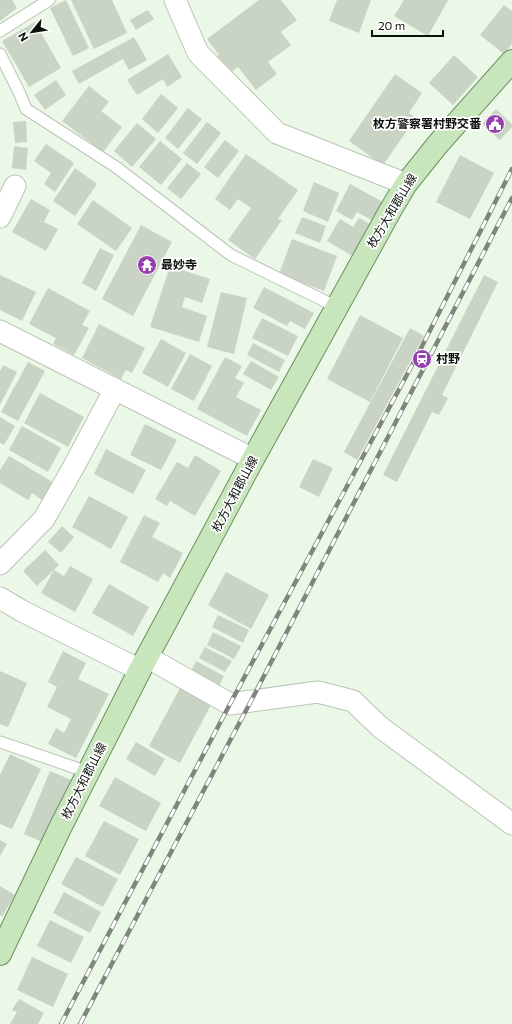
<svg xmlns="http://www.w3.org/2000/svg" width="512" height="1024" viewBox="0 0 512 1024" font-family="Commissioner,'Noto Sans JP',sans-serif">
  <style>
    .building { fill: #c9d4c5 }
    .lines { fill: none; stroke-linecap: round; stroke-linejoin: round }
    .lane-casing { stroke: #bac5b6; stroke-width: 13 }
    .street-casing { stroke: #bac5b6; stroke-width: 23 }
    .primary-casing { stroke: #6e9162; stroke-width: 24 }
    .lane { stroke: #fff; stroke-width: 11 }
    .street { stroke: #fff; stroke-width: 21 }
    .primary { stroke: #c7e6bc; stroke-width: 22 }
    .rail-casing { stroke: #7f877d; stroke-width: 4.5 }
    .rail { stroke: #fff; stroke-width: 3; stroke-dasharray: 9; stroke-linecap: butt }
    .labels { text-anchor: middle; stroke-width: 3.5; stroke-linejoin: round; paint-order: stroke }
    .poi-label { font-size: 12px; font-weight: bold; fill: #0e120d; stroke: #fff; text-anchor: start }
    .street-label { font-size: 12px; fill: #0e120d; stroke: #fff }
  </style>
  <rect width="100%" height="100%" fill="#ebf7e7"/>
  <!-- building -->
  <g class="building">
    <polygon points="0,0 12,0 17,8 0,21"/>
    <polygon points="66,0 89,48 73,56 50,8"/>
    <polygon points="71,0 112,0 127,33 94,49"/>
    <polygon points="259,0 281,0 297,20 281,32 291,45 268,62 277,74 256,90 238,67 226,76 213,59 219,55 207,39"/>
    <polygon points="337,0 371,0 359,33 329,21"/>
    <polygon points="404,0 448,0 428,36 394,16"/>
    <polygon points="504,5 512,11 512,44 504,54 480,35"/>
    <polygon points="148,10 154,19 136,30 130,20"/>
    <polygon points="35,22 61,68 29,87 2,41"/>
    <polygon points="134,37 147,60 129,70 123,59 79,84 72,71"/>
    <polygon points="168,54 182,77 167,87 163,79 137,95 127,80"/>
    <polygon points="454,55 478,77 453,105 429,83"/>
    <polygon points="395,74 422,93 409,113 416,118 383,165 349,141"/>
    <polygon points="56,80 66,95 45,110 34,95"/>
    <polygon points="89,86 109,102 101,111 122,127 103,152 62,121"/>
    <polygon points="161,94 178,108 158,133 142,119"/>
    <polygon points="188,108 202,119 178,149 165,138"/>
    <polygon points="496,109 512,124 512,127 500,140 482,124"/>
    <polygon points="26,121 27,142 15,143 13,122"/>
    <polygon points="207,122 221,133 197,164 183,153"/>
    <polygon points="137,123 156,139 132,167 114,151"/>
    <polygon points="225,140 239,151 218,178 204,167"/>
    <polygon points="160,141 182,159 161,185 139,167"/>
    <polygon points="46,144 74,163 55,192 44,184 51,173 34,161"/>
    <polygon points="14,146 28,148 26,170 12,168"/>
    <polygon points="246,154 298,190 278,219 282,220 255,259 228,240 251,208 238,199 230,210 215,199"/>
    <polygon points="460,155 494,173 470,219 436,202"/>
    <polygon points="187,163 201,174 181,199 167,188"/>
    <polygon points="75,168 97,184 75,216 53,201"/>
    <polygon points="314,182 339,193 328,222 303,211"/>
    <polygon points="350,184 385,203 375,222 357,212 352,220 336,211"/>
    <polygon points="31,199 50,210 44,222 58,229 46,251 12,232"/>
    <polygon points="93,200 132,228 116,251 77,224"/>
    <polygon points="302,217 326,226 320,243 295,233"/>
    <polygon points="359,218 375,227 356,258 327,241 340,219 353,227"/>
    <polygon points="141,225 172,242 133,316 102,299"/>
    <polygon points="292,239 337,256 324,291 279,274"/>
    <polygon points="100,248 114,255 96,291 82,283"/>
    <polygon points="170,266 210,279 202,303 185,297 182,307 207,316 199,342 150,327"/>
    <polygon points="0,275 36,292 22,321 0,310"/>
    <polygon points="484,275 498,282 442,395 448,398 439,415 432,412 397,482 383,475"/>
    <polygon points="264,287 314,313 305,329 290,321 287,326 253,308"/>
    <polygon points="48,288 90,311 82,325 89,328 74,355 53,344 56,338 29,324"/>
    <polygon points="221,292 247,298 234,354 207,347"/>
    <polygon points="360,315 403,338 370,402 327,379"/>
    <polygon points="262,318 298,336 288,356 252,338"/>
    <polygon points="99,324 145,348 132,373 126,370 121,379 82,358"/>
    <polygon points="410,328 424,336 357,460 344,452"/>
    <polygon points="161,339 186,353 168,387 142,373"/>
    <polygon points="253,343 285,360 279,372 247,355"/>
    <polygon points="190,354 212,366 194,401 171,389"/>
    <polygon points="225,357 242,366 235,378 244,383 236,397 261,410 247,436 197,409"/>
    <polygon points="251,361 279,377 271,390 243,374"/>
    <polygon points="28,362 45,371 18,421 1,412"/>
    <polygon points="3,365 17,372 0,405 0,371"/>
    <polygon points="40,393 84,417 68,447 24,423"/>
    <polygon points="0,417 15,426 4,445 0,443"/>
    <polygon points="145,424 177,440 161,470 130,455"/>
    <polygon points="22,426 61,448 48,472 9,450"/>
    <polygon points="106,449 146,470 133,494 94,474"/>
    <polygon points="195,455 221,471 195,516 170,501 167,506 155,499 177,462 188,468"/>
    <polygon points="9,456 56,484 45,502 32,493 28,500 0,483 0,470"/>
    <polygon points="313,459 333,468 319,497 299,487"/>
    <polygon points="89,496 128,517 111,549 72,527"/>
    <polygon points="144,515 160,523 152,537 183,553 170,578 163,573 158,582 120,562"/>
    <polygon points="62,526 74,537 61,553 48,542"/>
    <polygon points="45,550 59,565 37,586 23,571"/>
    <polygon points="70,566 93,579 75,612 41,593 54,570 64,576"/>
    <polygon points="226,572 269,595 251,629 208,605"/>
    <polygon points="109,584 149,607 133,636 92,613"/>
    <polygon points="218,615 249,630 243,643 212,627"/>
    <polygon points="213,632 241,646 234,659 207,645"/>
    <polygon points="205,647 232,661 225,672 199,658"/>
    <polygon points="63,651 86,663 78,679 109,694 76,758 48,744 56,728 64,733 71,719 47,707 57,687 48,682"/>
    <polygon points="196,661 224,676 217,690 189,675"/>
    <polygon points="0,671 27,683 8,727 0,724"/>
    <polygon points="180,688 211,705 180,763 149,746"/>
    <polygon points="136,742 165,759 155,776 126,759"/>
    <polygon points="10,754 41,769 12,829 0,824 0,775"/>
    <polygon points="50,771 71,780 45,843 24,834"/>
    <polygon points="115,777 161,803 146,831 99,806"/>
    <polygon points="104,821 139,839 120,875 85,856"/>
    <polygon points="0,840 7,844 0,856"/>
    <polygon points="76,857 118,879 103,907 61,884"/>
    <polygon points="0,886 15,895 2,917 0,915"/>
    <polygon points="64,892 101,912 90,933 53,913"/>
    <polygon points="50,920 84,937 71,963 37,946"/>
    <polygon points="32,957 68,974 53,1007 17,990"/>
    <polygon points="19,999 44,1013 38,1024 10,1024 17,1012 12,1010"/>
  </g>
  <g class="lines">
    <defs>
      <g id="lane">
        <polyline points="0,31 49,0"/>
        <polyline points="0,54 19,92 26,109 116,167 231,255 337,307"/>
        <polyline points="0,742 88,772"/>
      </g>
      <g id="street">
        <polyline points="175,0 198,53 277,133 406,184"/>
        <polyline points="0,217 15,186"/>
        <polyline points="0,331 253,459"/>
        <polyline points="0,564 44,519 73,468 115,389"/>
        <polyline points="0,598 22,611 140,670"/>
        <polyline points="147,657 230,704 318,692 353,701 380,727 512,824"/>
      </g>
      <polyline id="primary" points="0,954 60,828 140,670 253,459 390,211 406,184 438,144 512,61"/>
    </defs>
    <!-- lane casing -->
    <use href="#lane" class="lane-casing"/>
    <!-- street casing -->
    <use href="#street" class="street-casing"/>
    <!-- primary casing -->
    <use href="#primary" class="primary-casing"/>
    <!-- lane -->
    <use href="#lane" class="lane"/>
    <!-- street -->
    <use href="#street" class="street"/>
    <!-- primary -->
    <use href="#primary" class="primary"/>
    <defs>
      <g id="rail">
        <polyline points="61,1024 230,704 417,356 512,169"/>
        <polyline points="80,1024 251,701 512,198"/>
      </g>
    </defs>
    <!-- rail casing -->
    <use href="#rail" class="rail-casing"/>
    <!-- rail -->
    <use href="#rail" class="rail"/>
  </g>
  <!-- icons -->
  <defs>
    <symbol id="civic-disc" viewBox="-11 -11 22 22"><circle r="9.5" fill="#943fac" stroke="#fff"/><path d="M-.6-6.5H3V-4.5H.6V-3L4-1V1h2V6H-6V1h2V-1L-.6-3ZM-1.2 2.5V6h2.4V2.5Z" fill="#fff"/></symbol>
    <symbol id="temple-disc" viewBox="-11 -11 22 22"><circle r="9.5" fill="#943fac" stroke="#fff"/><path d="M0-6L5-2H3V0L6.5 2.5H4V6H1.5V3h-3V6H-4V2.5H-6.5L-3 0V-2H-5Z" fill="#fff"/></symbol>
    <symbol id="station-disc" viewBox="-11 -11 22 22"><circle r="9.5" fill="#943fac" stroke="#fff"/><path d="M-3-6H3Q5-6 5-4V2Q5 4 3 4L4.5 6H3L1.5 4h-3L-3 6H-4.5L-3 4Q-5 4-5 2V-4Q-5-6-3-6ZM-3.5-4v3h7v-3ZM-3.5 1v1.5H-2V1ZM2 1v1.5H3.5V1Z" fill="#fff"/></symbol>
  </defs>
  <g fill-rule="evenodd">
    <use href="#civic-disc" x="484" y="113" width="22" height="22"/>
    <use href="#temple-disc" x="136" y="254" width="22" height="22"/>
    <use href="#station-disc" x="411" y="348" width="22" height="22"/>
  </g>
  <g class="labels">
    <!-- poi labels -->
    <g class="poi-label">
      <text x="481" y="128" text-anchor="end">枚方警察署村野交番</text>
      <text x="161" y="269">最妙寺</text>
      <text x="436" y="363">村野</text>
    </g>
    <!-- street labels -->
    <g class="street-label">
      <text transform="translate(392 211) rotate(-59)" y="4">枚方大和郡山線</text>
      <text transform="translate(235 494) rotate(-62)" y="4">枚方大和郡山線</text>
      <text transform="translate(84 781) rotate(-63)" y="4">枚方大和郡山線</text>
    </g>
  </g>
  <!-- north arrow -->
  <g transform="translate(32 32) rotate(240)" stroke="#ffffff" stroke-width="3" paint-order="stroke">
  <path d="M0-3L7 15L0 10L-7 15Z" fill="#0e120d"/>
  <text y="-6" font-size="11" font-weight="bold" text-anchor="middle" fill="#0e120d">N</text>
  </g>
  <!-- scale -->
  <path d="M372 30v6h71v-6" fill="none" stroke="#0e120d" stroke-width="2"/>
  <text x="378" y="30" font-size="12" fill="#0e120d" stroke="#ffffff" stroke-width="3" paint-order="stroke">20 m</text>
</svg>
